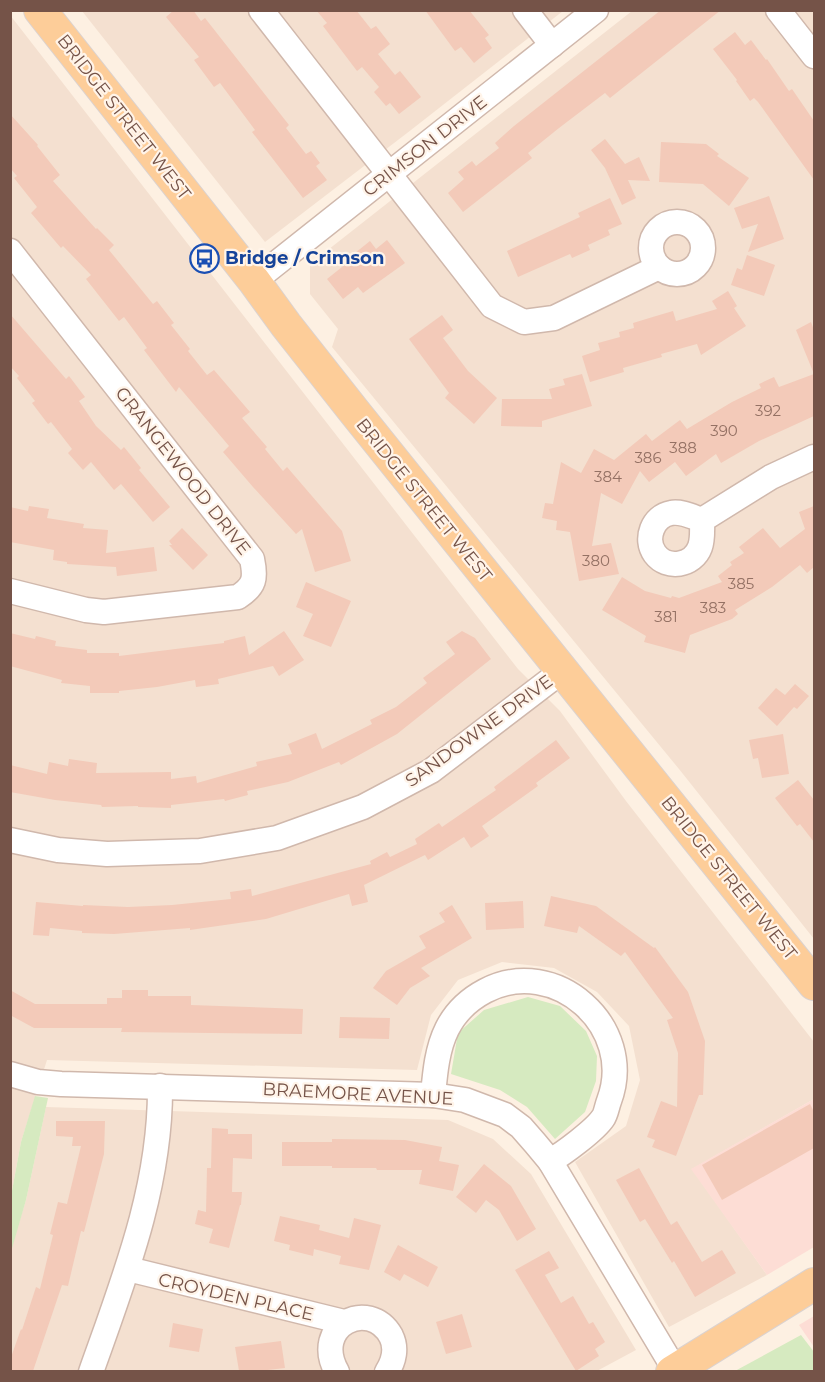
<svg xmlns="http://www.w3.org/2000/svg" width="825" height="1382" viewBox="0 0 825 1382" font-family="Montserrat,sans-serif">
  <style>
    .residential { fill: #f4e0d0 }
    .commercial { fill: #fdddd5 }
    .green { fill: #d6eac0 }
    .building { fill: #f3cab9 }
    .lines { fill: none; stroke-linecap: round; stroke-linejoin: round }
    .minor-casing { stroke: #d0b8ac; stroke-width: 27 }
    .major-casing { stroke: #dbd2cf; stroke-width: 34 }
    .minor { stroke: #fff; stroke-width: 24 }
    .major { stroke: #fdcd99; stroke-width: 32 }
    .labels { text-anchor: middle; stroke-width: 4.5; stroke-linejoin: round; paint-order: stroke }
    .number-label { font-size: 15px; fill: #947164 }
    .street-label { font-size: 18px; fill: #755348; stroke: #fff4e9 }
    .transit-label { font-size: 18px; font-weight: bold; fill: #164399; stroke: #fff4e9; text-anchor: start }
  </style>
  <rect width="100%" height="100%" fill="#fdf0e2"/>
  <!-- residential -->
  <g class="residential">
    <polygon points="82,11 563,11 411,130 265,242"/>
    <polygon points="632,11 814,11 814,939 679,769 332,347 338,329 310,294 310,264"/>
    <polygon points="10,15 518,669 560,711 626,801 814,1042 814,1099 692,1169 767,1275 669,1327 575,1162 626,1126 640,1080 629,1026 597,992 554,968 502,962 458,980 431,1015 417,1070 47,1060 21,1142 11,1196"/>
    <polygon points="46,1107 448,1120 493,1139 531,1174 636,1350 595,1372 11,1371 10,1252 26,1200"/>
  </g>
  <!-- commercial -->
  <g class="commercial">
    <polygon points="814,1099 814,1247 767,1275 691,1169"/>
    <polygon points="814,1316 814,1347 799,1325"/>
  </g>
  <!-- green -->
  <g class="green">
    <polygon points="528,997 560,1006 586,1031 597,1056 596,1081 585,1112 555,1139 527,1107 500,1090 451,1074 458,1033 484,1010"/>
    <polygon points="35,1096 48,1098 26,1200 11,1252 11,1196 21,1142"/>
    <polygon points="801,1335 814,1352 814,1371 735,1371"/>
  </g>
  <!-- building -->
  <g class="building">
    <polygon points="174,10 193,10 201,21 205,18 289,125 286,128 306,154 311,151 320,163 316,166 327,180 303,198 252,132 255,130 220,83 214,87 194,60 199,57 166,17"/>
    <polygon points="316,10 356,10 371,29 376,26 390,44 378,54 395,75 400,71 421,97 399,114 390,103 386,106 374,92 379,87 362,67 357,71 323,26 327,23"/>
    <polygon points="425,10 469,10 489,35 485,38 492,48 474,63 461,47 455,51"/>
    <polygon points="661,10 721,10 610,98 605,93 559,128 528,153 532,158 463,212 448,193 464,179 458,172 472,161 476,166 499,148 495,143 514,126"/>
    <polygon points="735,32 745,45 751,40 766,60 767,59 789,91 792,89 814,121 814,180 758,102 754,98 750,101 736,81 737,80 713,49"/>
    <polygon points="10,114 38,145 37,146 60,175 53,181 96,229 97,228 114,245 109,250 153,304 157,301 174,323 171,325 190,349 188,351 207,375 214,370 250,412 242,418 267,447 265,449 283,471 287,467 342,531 351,561 315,572 302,529 296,534 253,487 223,452 229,446 179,387 176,392 144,350 147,348 124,317 119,321 86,279 91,275 63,246 61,248 31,213 37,207 14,178 17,176 10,168"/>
    <polygon points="605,139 625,164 639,157 650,181 628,180 636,198 622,205 605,168 591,150"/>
    <polygon points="661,142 706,144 719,154 717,156 749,178 729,206 703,184 659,182"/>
    <polygon points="769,196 784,239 748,252 758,224 742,229 734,208"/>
    <polygon points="610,198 622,224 608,230 610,235 588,245 590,250 572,258 570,254 518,277 507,251 580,217 578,213"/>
    <polygon points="387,240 405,263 363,293 358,287 343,299 327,279 342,267 340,265 370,241 376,249"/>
    <polygon points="747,255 775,265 764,296 731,285 737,268 742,270"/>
    <polygon points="728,291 737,306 734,308 746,326 701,355 697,344 661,354 662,357 623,368 624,372 590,382 582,356 600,350 598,343 620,337 619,332 634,328 633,323 656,316 673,311 676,321 717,309 712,301"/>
    <polygon points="10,314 66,379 69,376 85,397 79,401 96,426 121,450 124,447 141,468 139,470 170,507 153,522 121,484 114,490 91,462 83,470 68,453 72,449 51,422 48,424 32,403 35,401 17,378 19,376 10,366"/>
    <polygon points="442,315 453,330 443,338 468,371 497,398 474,424 445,398 449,393 409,339"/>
    <polygon points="811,322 814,330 814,416 759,441 721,463 716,454 686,476 675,462 649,482 640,471 622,504 601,493 592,546 611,543 619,574 579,581 570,532 556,530 557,521 542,518 545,503 553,504 561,462 581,473 594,449 614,460 646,434 652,441 680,420 687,429 732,402 761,388 759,384 774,377 779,387 814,374 796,330"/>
    <polygon points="582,374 592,406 542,421 542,427 501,426 502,399 552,399 549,389 565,385 563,379"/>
    <polygon points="29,506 49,509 47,518 84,524 83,528 108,530 106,553 154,547 157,571 117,576 116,567 67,564 67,562 53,560 54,550 10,542 10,507 28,511"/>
    <polygon points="814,506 814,567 807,573 800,565 772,587 735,610 738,614 732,619 690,635 685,653 644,642 646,636 602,610 622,577 645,591 671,598 672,596 679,598 722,582 718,576 732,565 730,562 744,553 739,547 763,528 780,548 805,529 799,512"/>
    <polygon points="182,528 208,555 193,570 169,545 172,545 169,541"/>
    <polygon points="306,582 351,601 331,647 303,636 313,614 296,607"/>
    <polygon points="284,631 304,660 279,676 273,666 218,679 219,684 196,687 195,680 157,687 119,691 119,693 90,693 90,686 61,683 62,680 10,666 10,633 35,639 36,636 56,641 55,646 87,650 87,653 119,653 119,656 224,643 224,641 245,636 249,655"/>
    <polygon points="462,631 475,638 491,659 397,734 341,765 339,762 288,782 247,791 248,795 225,801 224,799 171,805 171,808 138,807 138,806 102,807 101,805 55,800 10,792 10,765 47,774 49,762 68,766 69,759 97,763 96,773 171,772 171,779 196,776 197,783 257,766 256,762 292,754 288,744 316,733 322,749 372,724 370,720 396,707 427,683 423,678 455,654 446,642"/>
    <polygon points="795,684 809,696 797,709 794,707 777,726 758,708 776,688 785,695"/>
    <polygon points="783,734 789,774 762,778 758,758 753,759 749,740"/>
    <polygon points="556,740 570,758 536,783 538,786 482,826 489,836 471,848 464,837 428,860 425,855 364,885 368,902 352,906 349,894 266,919 190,930 190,928 114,934 82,933 82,931 50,928 49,936 33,935 36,902 83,906 83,905 128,907 172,905 231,899 230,892 251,889 252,896 371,864 370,861 387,852 390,857 417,844 415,839 439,823 442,827 496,790 494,787"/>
    <polygon points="798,780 814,800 814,842 800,824 797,826 775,798"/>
    <polygon points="551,896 596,906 654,948 655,947 688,992 705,1041 703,1095 699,1095 676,1156 652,1147 655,1140 647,1137 661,1101 677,1107 678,1053 667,1020 673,1018 625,952 621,956 579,926 577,933 544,926"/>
    <polygon points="523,901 524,928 486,930 485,903"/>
    <polygon points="452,905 472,938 421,968 430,976 410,988 397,1005 373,988 386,971 426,948 419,936 445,922 439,913"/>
    <polygon points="10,990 35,1004 107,1004 107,998 122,998 122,990 148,990 148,996 191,996 191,1005 303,1009 302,1034 121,1032 122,1028 34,1028 10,1015"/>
    <polygon points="340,1017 390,1018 389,1039 339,1038"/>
    <polygon points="810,1104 814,1112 814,1148 722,1200 702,1165"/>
    <polygon points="56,1121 105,1121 104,1154 84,1232 81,1231 68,1286 62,1285 33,1371 10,1371 10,1360 21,1329 22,1330 36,1287 40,1289 53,1235 50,1234 58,1202 67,1204 81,1146 72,1146 73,1137 56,1136"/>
    <polygon points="212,1128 228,1129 228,1134 252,1134 252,1159 233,1158 232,1192 242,1192 241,1205 240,1205 229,1248 209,1243 213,1229 195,1224 198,1210 206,1212 207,1168 211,1168"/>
    <polygon points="332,1139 405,1140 442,1147 439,1161 459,1165 453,1191 419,1184 422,1170 377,1170 376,1168 332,1168 332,1166 282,1166 282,1142 332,1142"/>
    <polygon points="484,1164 511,1186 536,1229 517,1241 499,1210 486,1200 476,1213 456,1197"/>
    <polygon points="639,1168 671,1225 677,1221 702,1262 722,1250 736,1273 695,1297 674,1261 672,1263 645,1219 640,1222 616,1180"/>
    <polygon points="280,1216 320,1225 319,1230 349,1238 354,1218 381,1225 369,1270 339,1264 341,1256 314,1249 313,1256 289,1250 290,1245 274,1241"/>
    <polygon points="398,1245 438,1267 428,1287 404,1274 400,1281 384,1272"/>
    <polygon points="549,1251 559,1268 545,1275 561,1303 573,1296 589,1324 593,1322 605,1342 595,1349 599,1356 576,1371 515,1270"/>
    <polygon points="462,1314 472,1347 446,1354 436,1322"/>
    <polygon points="173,1323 203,1329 199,1352 169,1347"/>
    <polygon points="281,1341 285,1368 259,1371 239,1371 235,1347"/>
  </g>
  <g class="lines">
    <defs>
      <g id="minor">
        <polyline points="261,10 492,306 524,322 554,318 659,267"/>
        <polyline points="525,10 552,45"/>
        <polyline points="778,10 814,56"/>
        <circle cx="677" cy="248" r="26"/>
        <path d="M10,251l242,308c4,19 3,27 -14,38l-134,15 -18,-2 -76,-19"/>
        <polyline points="254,281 596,10"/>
        <path d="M702,520c0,8 1,19 -2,27 -7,19 -33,23 -45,7 -11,-15 -2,-38 16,-41 10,-2 22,4 31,7l69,-43 43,-20"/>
        <polyline points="10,840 58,850 107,854 200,851 277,838 363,807 431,771 562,671"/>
        <polyline points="10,1074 38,1082 61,1084 433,1095 465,1100 505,1115 521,1127 535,1143 550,1161 675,1370"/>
        <path d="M433,1095c2,-22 4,-46 14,-66 9,-18 21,-29 38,-38 70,-37 152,36 124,110 -2,5 -3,13 -6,17 -8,12 -40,36 -53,43"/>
        <polyline points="128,1269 344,1322"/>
        <path d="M91,1372c33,-93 70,-186 69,-286"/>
        <path d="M337,1372c-26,-46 32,-75 54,-36 6,12 3,25 -4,36"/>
      </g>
      <g id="major">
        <polyline points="40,10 254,281 286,325 353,410 814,984"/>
        <polyline points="672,1372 814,1284"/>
      </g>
    </defs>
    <!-- minor casing -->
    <use href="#minor" class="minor-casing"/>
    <!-- major casing -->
    <use href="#major" class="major-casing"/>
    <!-- minor -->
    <use href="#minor" class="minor"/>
    <!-- major -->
    <use href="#major" class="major"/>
  </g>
  <!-- icons -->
  <defs>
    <symbol id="bus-ring" viewBox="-11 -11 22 22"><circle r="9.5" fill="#fff4e9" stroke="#1a4fb4" stroke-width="1.5"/><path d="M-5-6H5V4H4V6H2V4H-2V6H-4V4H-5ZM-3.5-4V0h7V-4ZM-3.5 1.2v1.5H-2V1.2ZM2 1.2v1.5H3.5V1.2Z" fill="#1a4fb4"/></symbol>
  </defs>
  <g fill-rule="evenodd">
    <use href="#bus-ring" x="188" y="242" width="33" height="33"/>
  </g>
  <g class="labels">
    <!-- number labels -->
    <g class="number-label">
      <text x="768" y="416">392</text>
      <text x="724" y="436">390</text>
      <text x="683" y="453">388</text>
      <text x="648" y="463">386</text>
      <text x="608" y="482">384</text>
      <text x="596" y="566">380</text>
      <text x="741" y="589">385</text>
      <text x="713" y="613">383</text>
      <text x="666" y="622">381</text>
    </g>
    <!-- street labels -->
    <g class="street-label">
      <text transform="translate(124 117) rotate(52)" y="6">BRIDGE STREET WEST</text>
      <text transform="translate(425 146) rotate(-38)" y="6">CRIMSON DRIVE</text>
      <text transform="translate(183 471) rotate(52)" y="6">GRANGEWOOD DRIVE</text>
      <text transform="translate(424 500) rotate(51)" y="6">BRIDGE STREET WEST</text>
      <text transform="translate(479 731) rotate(-36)" y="6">SANDOWNE DRIVE</text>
      <text transform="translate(729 878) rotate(51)" y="6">BRIDGE STREET WEST</text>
      <text transform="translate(358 1094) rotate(3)" y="6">BRAEMORE AVENUE</text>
      <text transform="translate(236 1297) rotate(13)" y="6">CROYDEN PLACE</text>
    </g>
    <!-- transit labels -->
    <g class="transit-label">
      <text x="225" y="264">Bridge / Crimson</text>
    </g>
  </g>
  <!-- border -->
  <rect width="825" height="1382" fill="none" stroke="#755348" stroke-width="24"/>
</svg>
